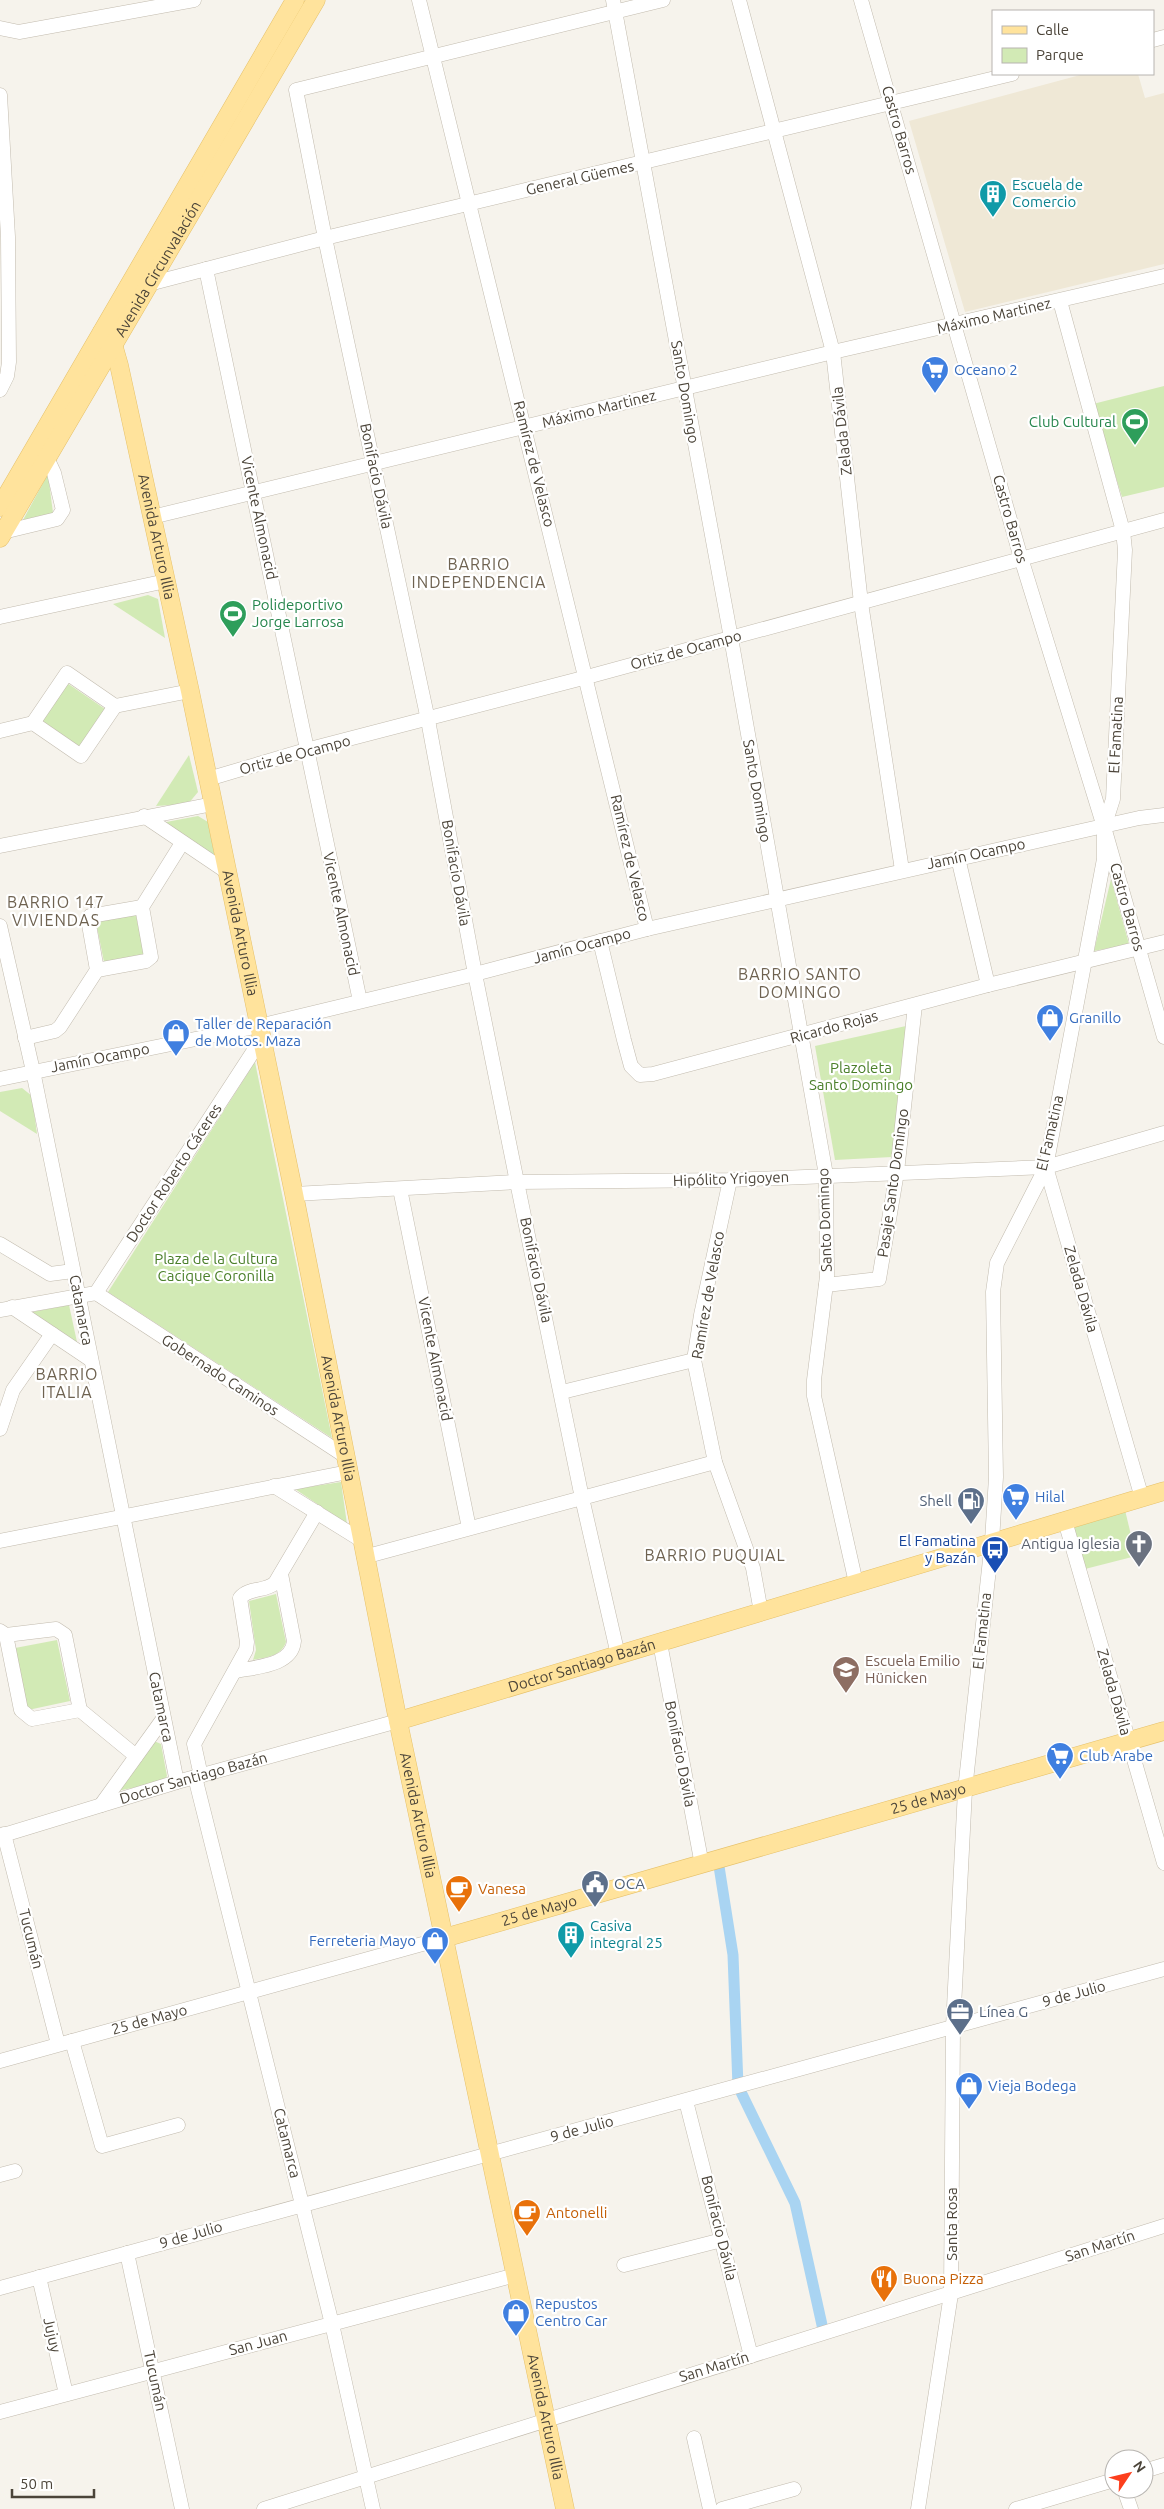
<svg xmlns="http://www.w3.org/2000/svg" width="1164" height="2509" viewBox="0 0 1164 2509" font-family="Ubuntu,sans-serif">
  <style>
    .education { fill: #efe8d6 }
    .green { fill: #d2eab5 }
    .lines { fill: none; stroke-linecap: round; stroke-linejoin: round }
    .canal { stroke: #a9d4f2; stroke-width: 11 }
    .minor-casing { stroke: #c2bbae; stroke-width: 15 }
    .major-casing { stroke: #e6c16a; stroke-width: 19 }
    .minor { stroke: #fff; stroke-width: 14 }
    .major { stroke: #ffe39c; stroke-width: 18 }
    .labels { text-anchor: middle; stroke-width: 4.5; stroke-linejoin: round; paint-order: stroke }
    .street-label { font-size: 15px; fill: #4b4439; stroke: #fff }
    .culture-label { font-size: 15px; fill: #0d838f; stroke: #fff; text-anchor: start }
    .shop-label { font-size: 15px; fill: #366cbe; stroke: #fff; text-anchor: start }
    .leisure-label { font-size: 15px; fill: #27864d; stroke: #fff; text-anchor: end }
    .park-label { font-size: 15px; fill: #4a7f2a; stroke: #fff }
    .service-label { font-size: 15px; fill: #4e5e75; stroke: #fff; text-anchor: start }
    .transit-label { font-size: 15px; fill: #164399; stroke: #fff; text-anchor: end }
    .worship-label { font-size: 15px; fill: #5b616d; stroke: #fff; text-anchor: end }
    .education-label { font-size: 15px; fill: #785e54; stroke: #fff; text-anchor: start }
    .food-label { font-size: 15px; fill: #c56008; stroke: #fff; text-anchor: start }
    .neighbourhood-label { font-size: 16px; letter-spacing: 1px; fill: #6e6250; stroke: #fff }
  </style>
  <rect width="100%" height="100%" fill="#f6f3ec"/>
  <!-- education -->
  <polygon class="education" points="1084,74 1138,74 1145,98 1164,93 1164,264 965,312 909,121"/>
  <!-- green -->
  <g class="green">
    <polygon points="1164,386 1164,487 1122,497 1093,404"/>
    <polygon points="48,474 53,513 23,520"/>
    <polygon points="148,595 158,599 165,638 113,604"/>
    <polygon points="67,683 105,709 80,747 41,720"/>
    <polygon points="189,755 198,792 188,804 156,806"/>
    <polygon points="198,816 208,822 215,857 161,823"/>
    <polygon points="1111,879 1129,944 1094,951"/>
    <polygon points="136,915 144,954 104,962 96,922"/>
    <polygon points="906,1026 892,1157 835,1160 815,1046"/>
    <polygon points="255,1062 332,1438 108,1292"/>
    <polygon points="22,1088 32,1096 37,1134 0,1111 0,1092"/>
    <polygon points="69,1305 77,1342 32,1312"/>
    <polygon points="341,1482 347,1524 295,1489"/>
    <polygon points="1125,1510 1136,1556 1085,1569 1075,1534 1075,1526"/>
    <path d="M276,1594l10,48c-5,15 -20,15 -33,18l3,-10 -7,-49z"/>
    <polygon points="57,1640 70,1701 28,1710 15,1648"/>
    <polygon points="154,1741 161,1744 167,1776 162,1782 117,1791"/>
  </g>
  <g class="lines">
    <!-- canal -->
    <polyline class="canal" points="718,1860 733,1955 738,2086 795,2203 824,2334"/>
    <defs>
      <g id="minor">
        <polyline points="419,0 647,929"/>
        <polyline points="613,0 731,638 826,1175 827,1276 814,1380 814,1396 856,1583"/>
        <polyline points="739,0 833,352 861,603 902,870"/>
        <polyline points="861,0 1021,558 1104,827 1164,1037"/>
        <polyline points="0,28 19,32 194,0"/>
        <polyline points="1153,40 1164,37"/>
        <polyline points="0,95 8,237 9,362 7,376 0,390"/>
        <polyline points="206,269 360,1001"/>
        <polyline points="149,284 325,238 1012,74"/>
        <polyline points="152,517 833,352 1164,276"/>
        <polyline points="3,532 57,519 63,510 54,473 47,458"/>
        <polyline points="0,617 166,581"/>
        <polyline points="33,723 81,756 115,706 190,691"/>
        <polyline points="0,731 33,723 67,673 115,706"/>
        <polyline points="208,779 306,750 587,677 1164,520"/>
        <polyline points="144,816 227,872"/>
        <polyline points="0,846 213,804"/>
        <polyline points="958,858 988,985"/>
        <polyline points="0,926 33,1071 177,1782"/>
        <polyline points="600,941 624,1040 631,1066 640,1075 653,1074 988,985 1164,942"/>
        <polyline points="97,970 146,961 151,957 142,907 182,843"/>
        <polyline points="25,1038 55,1031 60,1027 97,970 88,919 90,916 142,907"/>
        <polyline points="0,1079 259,1026 475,974 647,929 1139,818 1164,815"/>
        <polyline points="1046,1167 1142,1498"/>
        <polyline points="730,1180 701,1315 694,1360 715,1462 753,1568 761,1612"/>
        <polyline points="400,1189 469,1528"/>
        <polyline points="294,1194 517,1182 730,1180 1046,1167 1164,1133"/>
        <polyline points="0,1244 50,1274 73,1271"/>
        <polyline points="826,1285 879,1279 897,1172 915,1005"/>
        <polyline points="96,1293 345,1456"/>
        <polyline points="12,1307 91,1360"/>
        <polyline points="0,1310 96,1293 262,1038"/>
        <polyline points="562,1392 694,1360"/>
        <polyline points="0,1429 13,1390 52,1334"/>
        <polyline points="274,1486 361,1540"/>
        <polyline points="1065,1521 1164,1863"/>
        <polyline points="0,1541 348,1472"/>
        <polyline points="364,1557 715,1462"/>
        <polyline points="0,1631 6,1635 56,1629 65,1635 80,1710 136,1756"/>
        <polyline points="6,1635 21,1710 32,1719 80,1710"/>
        <polyline points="660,1643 702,1865"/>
        <polyline points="618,1655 582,1498 517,1182 475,974 428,720 325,238 296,90 663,0"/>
        <path d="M236,1671c19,-4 56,-5 58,-30l-13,-67"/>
        <path d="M201,1776l-7,-32 52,-94 1,-8 -7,-44c9,-11 25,-6 35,-15l42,-71"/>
        <polyline points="195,1777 332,2324 373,2509"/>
        <polyline points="101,1805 163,1719"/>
        <polyline points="4,1834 58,2044"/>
        <path id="s1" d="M0,1836l177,-54 221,-61"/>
        <polyline points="72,2041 102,2146 178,2125"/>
        <path id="s2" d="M0,2061l444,-123"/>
        <polyline points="686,2101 751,2356"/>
        <polyline points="0,2175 15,2171"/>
        <polyline points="127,2253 182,2509"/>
        <polyline points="624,2265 722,2240"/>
        <polyline points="39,2277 66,2394"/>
        <polyline points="0,2288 1164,1969"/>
        <polyline points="0,2412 516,2275"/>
        <polyline points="694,2438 710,2509"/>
        <polyline points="1144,2471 1164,2465"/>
        <polyline points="1124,2489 1131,2509"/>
        <polyline points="264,2509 1164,2226"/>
        <polyline points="722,2509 794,2489"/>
        <polyline points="918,2509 951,2294 953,2027 965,1790 992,1541 996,1477 993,1292 997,1263 1046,1167 1104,859 1104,827 1113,799 1125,550 1123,531 1060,301"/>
        <polyline points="1016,2509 1114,2480"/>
      </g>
      <g id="major">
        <path id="s3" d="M102,332l11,12 6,21 71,326 104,503 104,527 167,788"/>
        <polyline points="0,507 295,0"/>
        <path id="s4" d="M0,538l316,-538"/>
        <path id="s5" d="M398,1721l766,-230"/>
        <path id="s6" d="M444,1938l720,-207"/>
      </g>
    </defs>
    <!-- minor casing -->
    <use href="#minor" class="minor-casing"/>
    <!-- major casing -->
    <use href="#major" class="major-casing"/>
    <!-- minor -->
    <use href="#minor" class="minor"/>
    <!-- major -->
    <use href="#major" class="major"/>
  </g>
  <!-- icons -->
  <defs>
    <symbol id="building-pin" viewBox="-11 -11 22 30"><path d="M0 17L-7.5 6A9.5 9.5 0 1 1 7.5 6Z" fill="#0f9aa8" stroke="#fff"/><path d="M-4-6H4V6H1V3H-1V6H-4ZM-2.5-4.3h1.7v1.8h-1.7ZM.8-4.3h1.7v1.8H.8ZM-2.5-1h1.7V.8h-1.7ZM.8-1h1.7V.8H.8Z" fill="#fff"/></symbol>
    <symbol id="supermarket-pin" viewBox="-11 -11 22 30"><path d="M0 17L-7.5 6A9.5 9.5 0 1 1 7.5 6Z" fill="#3f7fe0" stroke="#fff"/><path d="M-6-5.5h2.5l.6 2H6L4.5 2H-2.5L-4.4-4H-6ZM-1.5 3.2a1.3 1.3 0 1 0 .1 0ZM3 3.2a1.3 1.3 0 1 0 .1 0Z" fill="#fff"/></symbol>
    <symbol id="stadium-pin" viewBox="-11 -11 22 30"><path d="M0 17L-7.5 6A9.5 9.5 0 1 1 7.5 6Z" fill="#2e9e5b" stroke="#fff"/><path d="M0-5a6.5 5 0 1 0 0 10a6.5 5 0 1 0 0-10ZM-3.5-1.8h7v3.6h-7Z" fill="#fff"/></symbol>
    <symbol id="shop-pin" viewBox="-11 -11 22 30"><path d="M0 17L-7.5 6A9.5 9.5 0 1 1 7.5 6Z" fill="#3f7fe0" stroke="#fff"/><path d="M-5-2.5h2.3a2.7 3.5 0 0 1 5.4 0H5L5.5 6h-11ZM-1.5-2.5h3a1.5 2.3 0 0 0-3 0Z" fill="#fff"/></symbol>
    <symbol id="fuel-pin" viewBox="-11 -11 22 30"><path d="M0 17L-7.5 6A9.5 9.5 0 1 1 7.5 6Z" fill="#5c6f8a" stroke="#fff"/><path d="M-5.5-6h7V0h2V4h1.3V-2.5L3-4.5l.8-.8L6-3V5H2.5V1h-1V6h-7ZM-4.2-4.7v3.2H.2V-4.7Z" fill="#fff"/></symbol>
    <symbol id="church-pin" viewBox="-11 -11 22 30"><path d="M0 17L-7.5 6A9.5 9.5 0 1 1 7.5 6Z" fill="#6b7280" stroke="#fff"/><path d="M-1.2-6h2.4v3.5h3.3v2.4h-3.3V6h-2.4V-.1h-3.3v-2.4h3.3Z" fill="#fff"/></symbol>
    <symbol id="bus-pin" viewBox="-11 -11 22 30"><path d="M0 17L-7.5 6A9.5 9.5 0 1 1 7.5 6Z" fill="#1a4fb4" stroke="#fff"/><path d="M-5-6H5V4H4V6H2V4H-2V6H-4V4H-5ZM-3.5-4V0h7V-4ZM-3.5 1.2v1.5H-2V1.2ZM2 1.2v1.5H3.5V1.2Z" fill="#fff"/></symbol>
    <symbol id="school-pin" viewBox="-11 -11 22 30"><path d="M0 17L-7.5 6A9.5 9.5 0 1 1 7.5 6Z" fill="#8d6e63" stroke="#fff"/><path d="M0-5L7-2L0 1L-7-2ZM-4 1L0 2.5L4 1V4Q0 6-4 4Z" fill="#fff"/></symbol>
    <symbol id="civic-pin" viewBox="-11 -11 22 30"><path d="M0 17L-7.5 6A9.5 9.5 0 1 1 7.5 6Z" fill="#5c6f8a" stroke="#fff"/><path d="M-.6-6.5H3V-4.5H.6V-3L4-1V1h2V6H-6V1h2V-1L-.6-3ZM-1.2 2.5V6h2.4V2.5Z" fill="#fff"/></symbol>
    <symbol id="cafe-pin" viewBox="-11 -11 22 30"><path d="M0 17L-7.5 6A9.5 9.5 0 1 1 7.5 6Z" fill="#e8710a" stroke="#fff"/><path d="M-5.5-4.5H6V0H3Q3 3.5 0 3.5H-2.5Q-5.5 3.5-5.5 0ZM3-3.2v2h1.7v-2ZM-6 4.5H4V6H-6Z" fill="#fff"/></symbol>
    <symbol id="office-pin" viewBox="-11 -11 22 30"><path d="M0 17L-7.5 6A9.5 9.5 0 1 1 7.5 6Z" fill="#5c6f8a" stroke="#fff"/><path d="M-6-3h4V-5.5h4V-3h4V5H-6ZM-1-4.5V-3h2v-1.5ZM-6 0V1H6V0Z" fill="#fff"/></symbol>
    <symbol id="restaurant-pin" viewBox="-11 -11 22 30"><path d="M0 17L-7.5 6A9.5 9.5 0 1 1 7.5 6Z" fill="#e8710a" stroke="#fff"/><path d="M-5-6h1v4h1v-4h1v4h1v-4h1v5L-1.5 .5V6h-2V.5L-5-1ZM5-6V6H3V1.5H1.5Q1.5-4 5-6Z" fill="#fff"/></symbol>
  </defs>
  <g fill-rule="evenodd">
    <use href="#building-pin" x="977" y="178" width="32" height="43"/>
    <use href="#supermarket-pin" x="919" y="354" width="32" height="43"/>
    <use href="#stadium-pin" x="1119" y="406" width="32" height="43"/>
    <use href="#stadium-pin" x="217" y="598" width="32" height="43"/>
    <use href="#shop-pin" x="1034" y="1002" width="32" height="43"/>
    <use href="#shop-pin" x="160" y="1017" width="32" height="43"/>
    <use href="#supermarket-pin" x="1000" y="1481" width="32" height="43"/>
    <use href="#fuel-pin" x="955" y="1485" width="32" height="43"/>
    <use href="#church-pin" x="1123" y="1528" width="32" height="43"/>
    <use href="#bus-pin" x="979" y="1534" width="32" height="43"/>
    <use href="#school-pin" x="830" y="1654" width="32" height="43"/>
    <use href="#supermarket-pin" x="1044" y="1740" width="32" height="43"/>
    <use href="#civic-pin" x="579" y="1868" width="32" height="43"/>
    <use href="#cafe-pin" x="443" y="1873" width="32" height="43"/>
    <use href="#building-pin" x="555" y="1919" width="32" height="43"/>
    <use href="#shop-pin" x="419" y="1925" width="32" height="43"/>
    <use href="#office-pin" x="944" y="1996" width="32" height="43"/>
    <use href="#shop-pin" x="953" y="2070" width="32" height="43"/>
    <use href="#cafe-pin" x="511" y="2197" width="32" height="43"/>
    <use href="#restaurant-pin" x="868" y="2263" width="32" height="43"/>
    <use href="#shop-pin" x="500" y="2297" width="32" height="43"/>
  </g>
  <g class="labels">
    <!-- street labels -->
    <g class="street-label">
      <text transform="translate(899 130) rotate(74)" y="5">Castro Barros</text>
      <text transform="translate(580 178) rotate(-13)" y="5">General Güemes</text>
      <text dy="5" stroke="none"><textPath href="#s4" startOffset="312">Avenida Circunvalación</textPath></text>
      <text transform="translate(994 316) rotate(-13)" y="5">Máximo Martinez</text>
      <text transform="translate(685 392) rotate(80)" y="5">Santo Domingo</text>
      <text transform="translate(599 409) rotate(-14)" y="5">Máximo Martinez</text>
      <text transform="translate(842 431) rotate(-96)" y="5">Zelada Dávila</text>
      <text transform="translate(534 464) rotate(76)" y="5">Ramírez de Velasco</text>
      <text transform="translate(376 476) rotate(78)" y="5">Bonifacio Dávila</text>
      <text transform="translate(259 518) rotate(78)" y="5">Vicente Almonacid</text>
      <text transform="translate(1010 519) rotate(74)" y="5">Castro Barros</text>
      <text dy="5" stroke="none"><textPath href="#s3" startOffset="214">Avenida Arturo Illia</textPath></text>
      <text transform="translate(686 650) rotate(-15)" y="5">Ortiz de Ocampo</text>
      <text transform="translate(1116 735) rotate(-87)" y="5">El Famatina</text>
      <text transform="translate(295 755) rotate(-15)" y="5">Ortiz de Ocampo</text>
      <text transform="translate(757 791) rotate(80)" y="5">Santo Domingo</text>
      <text transform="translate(976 854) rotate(-12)" y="5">Jamín Ocampo</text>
      <text transform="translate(630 858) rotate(77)" y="5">Ramírez de Velasco</text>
      <text transform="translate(456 873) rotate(80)" y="5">Bonifacio Dávila</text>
      <text transform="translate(1127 907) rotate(74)" y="5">Castro Barros</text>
      <text transform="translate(341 914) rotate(78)" y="5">Vicente Almonacid</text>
      <text dy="5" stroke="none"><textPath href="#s3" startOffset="619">Avenida Arturo Illia</textPath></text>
      <text transform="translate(582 946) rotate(-15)" y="5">Jamín Ocampo</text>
      <text transform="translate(834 1027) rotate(-15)" y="5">Ricardo Rojas</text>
      <text transform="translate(100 1058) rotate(-11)" y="5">Jamín Ocampo</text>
      <text transform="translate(1050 1133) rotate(-77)" y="5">El Famatina</text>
      <text transform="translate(174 1173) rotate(-57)" y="5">Doctor Roberto Cáceres</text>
      <text transform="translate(731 1179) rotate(-2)" y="5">Hipólito Yrigoyen</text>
      <text transform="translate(893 1183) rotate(-82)" y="5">Pasaje Santo Domingo</text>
      <text transform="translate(825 1220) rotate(-92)" y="5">Santo Domingo</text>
      <text transform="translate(536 1270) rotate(78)" y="5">Bonifacio Dávila</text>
      <text transform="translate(1081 1289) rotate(74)" y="5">Zelada Dávila</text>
      <text transform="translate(708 1295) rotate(-80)" y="5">Ramírez de Velasco</text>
      <text transform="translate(81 1310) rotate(79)" y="5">Catamarca</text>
      <text transform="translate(435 1359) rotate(79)" y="5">Vicente Almonacid</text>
      <text transform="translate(220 1375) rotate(33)" y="5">Gobernado Caminos</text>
      <text dy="5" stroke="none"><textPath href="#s3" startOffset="1114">Avenida Arturo Illia</textPath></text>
      <text transform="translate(982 1631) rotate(-84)" y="5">El Famatina</text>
      <text dy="5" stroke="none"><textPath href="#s5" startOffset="192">Doctor Santiago Bazán</textPath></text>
      <text transform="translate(1114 1692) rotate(74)" y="5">Zelada Dávila</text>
      <text transform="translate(161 1707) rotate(78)" y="5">Catamarca</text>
      <text transform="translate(680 1754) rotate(79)" y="5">Bonifacio Dávila</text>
      <text dy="5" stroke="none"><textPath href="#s1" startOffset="202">Doctor Santiago Bazán</textPath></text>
      <text dy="5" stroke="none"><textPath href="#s6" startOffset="504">25 de Mayo</textPath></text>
      <text dy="5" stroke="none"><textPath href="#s3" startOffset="1519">Avenida Arturo Illia</textPath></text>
      <text dy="5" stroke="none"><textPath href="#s6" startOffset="99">25 de Mayo</textPath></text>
      <text transform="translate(31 1939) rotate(76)" y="5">Tucumán</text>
      <text transform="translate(1074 1994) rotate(-15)" y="5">9 de Julio</text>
      <text dy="5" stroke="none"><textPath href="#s2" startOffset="155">25 de Mayo</textPath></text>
      <text transform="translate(582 2129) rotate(-15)" y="5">9 de Julio</text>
      <text transform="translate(287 2143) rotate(76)" y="5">Catamarca</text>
      <text transform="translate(952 2224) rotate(-90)" y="5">Santa Rosa</text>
      <text transform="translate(719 2228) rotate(76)" y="5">Bonifacio Dávila</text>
      <text transform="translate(191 2235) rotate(-16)" y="5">9 de Julio</text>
      <text transform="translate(1100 2246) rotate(-18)" y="5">San Martín</text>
      <text transform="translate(52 2335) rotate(77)" y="5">Jujuy</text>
      <text transform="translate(258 2343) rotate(-15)" y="5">San Juan</text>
      <text transform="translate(714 2367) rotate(-17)" y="5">San Martín</text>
      <text transform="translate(155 2381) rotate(78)" y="5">Tucumán</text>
      <text dy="5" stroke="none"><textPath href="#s3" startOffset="2134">Avenida Arturo Illia</textPath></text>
    </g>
    <!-- culture labels -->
    <g class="culture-label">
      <text x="1012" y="190">Escuela de<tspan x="1012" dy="17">Comercio</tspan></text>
      <text x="590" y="1931">Casiva<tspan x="590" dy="17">integral 25</tspan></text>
    </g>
    <!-- shop labels -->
    <g class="shop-label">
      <text x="954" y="375">Oceano 2</text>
      <text x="1069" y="1023">Granillo</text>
      <text x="195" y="1029">Taller de Reparación<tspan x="195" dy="17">de Motos. Maza</tspan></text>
      <text x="1035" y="1502">Hilal</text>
      <text x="1079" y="1761">Club Arabe</text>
      <text x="416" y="1946" text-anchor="end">Ferreteria Mayo</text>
      <text x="988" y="2091">Vieja Bodega</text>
      <text x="535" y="2309">Repustos<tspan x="535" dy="17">Centro Car</tspan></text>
    </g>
    <!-- leisure labels -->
    <g class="leisure-label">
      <text x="1116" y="427">Club Cultural</text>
      <text x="252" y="610" text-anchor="start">Polideportivo<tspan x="252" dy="17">Jorge Larrosa</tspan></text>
    </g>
    <!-- park labels -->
    <g class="park-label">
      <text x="861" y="1073">Plazoleta<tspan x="861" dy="17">Santo Domingo</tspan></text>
      <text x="216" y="1264">Plaza de la Cultura<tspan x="216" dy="17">Cacique Coronilla</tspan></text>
    </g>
    <!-- service labels -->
    <g class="service-label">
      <text x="952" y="1506" text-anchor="end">Shell</text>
      <text x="614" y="1889">OCA</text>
      <text x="979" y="2017">Línea G</text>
    </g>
    <!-- transit labels -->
    <g class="transit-label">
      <text x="976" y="1546">El Famatina<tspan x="976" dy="17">y Bazán</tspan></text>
    </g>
    <!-- worship labels -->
    <g class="worship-label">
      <text x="1120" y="1549">Antigua Iglesia</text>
    </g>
    <!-- education labels -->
    <g class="education-label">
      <text x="865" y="1666">Escuela Emilio<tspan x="865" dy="17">Hünicken</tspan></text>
    </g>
    <!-- food labels -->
    <g class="food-label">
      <text x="478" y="1894">Vanesa</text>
      <text x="546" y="2218">Antonelli</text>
      <text x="903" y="2284">Buona Pizza</text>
    </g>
    <!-- neighbourhood labels -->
    <g class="neighbourhood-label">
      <text x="479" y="570">BARRIO<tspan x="479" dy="18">INDEPENDENCIA</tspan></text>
      <text x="56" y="908">BARRIO 147<tspan x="56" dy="18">VIVIENDAS</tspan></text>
      <text x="800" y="980">BARRIO SANTO<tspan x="800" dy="18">DOMINGO</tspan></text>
      <text x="67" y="1380">BARRIO<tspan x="67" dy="18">ITALIA</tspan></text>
      <text x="715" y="1561">BARRIO PUQUIAL</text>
    </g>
  </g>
  <!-- legend -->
  <rect x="992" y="10" width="162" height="65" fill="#ffffff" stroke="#b7b4b0"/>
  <rect x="1002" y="26" width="25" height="8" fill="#ffe39c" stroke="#b7b4b0"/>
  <text x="1036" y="35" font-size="15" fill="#4b4439">Calle</text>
  <rect x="1002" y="48" width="25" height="15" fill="#d2eab5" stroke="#b7b4b0"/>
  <text x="1036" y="60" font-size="15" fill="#4b4439">Parque</text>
  <!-- north arrow -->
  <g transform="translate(1129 2474) rotate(55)"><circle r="24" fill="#ffffff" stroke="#b7b4b0"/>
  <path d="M0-4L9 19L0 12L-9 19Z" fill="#fc3f1d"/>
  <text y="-8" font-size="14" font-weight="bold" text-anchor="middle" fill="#4b4439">N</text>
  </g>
  <!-- scale -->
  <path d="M12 2489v8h82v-8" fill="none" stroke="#4b4439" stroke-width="2.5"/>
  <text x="20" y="2489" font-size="15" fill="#4b4439" stroke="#ffffff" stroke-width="4" paint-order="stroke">50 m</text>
</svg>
